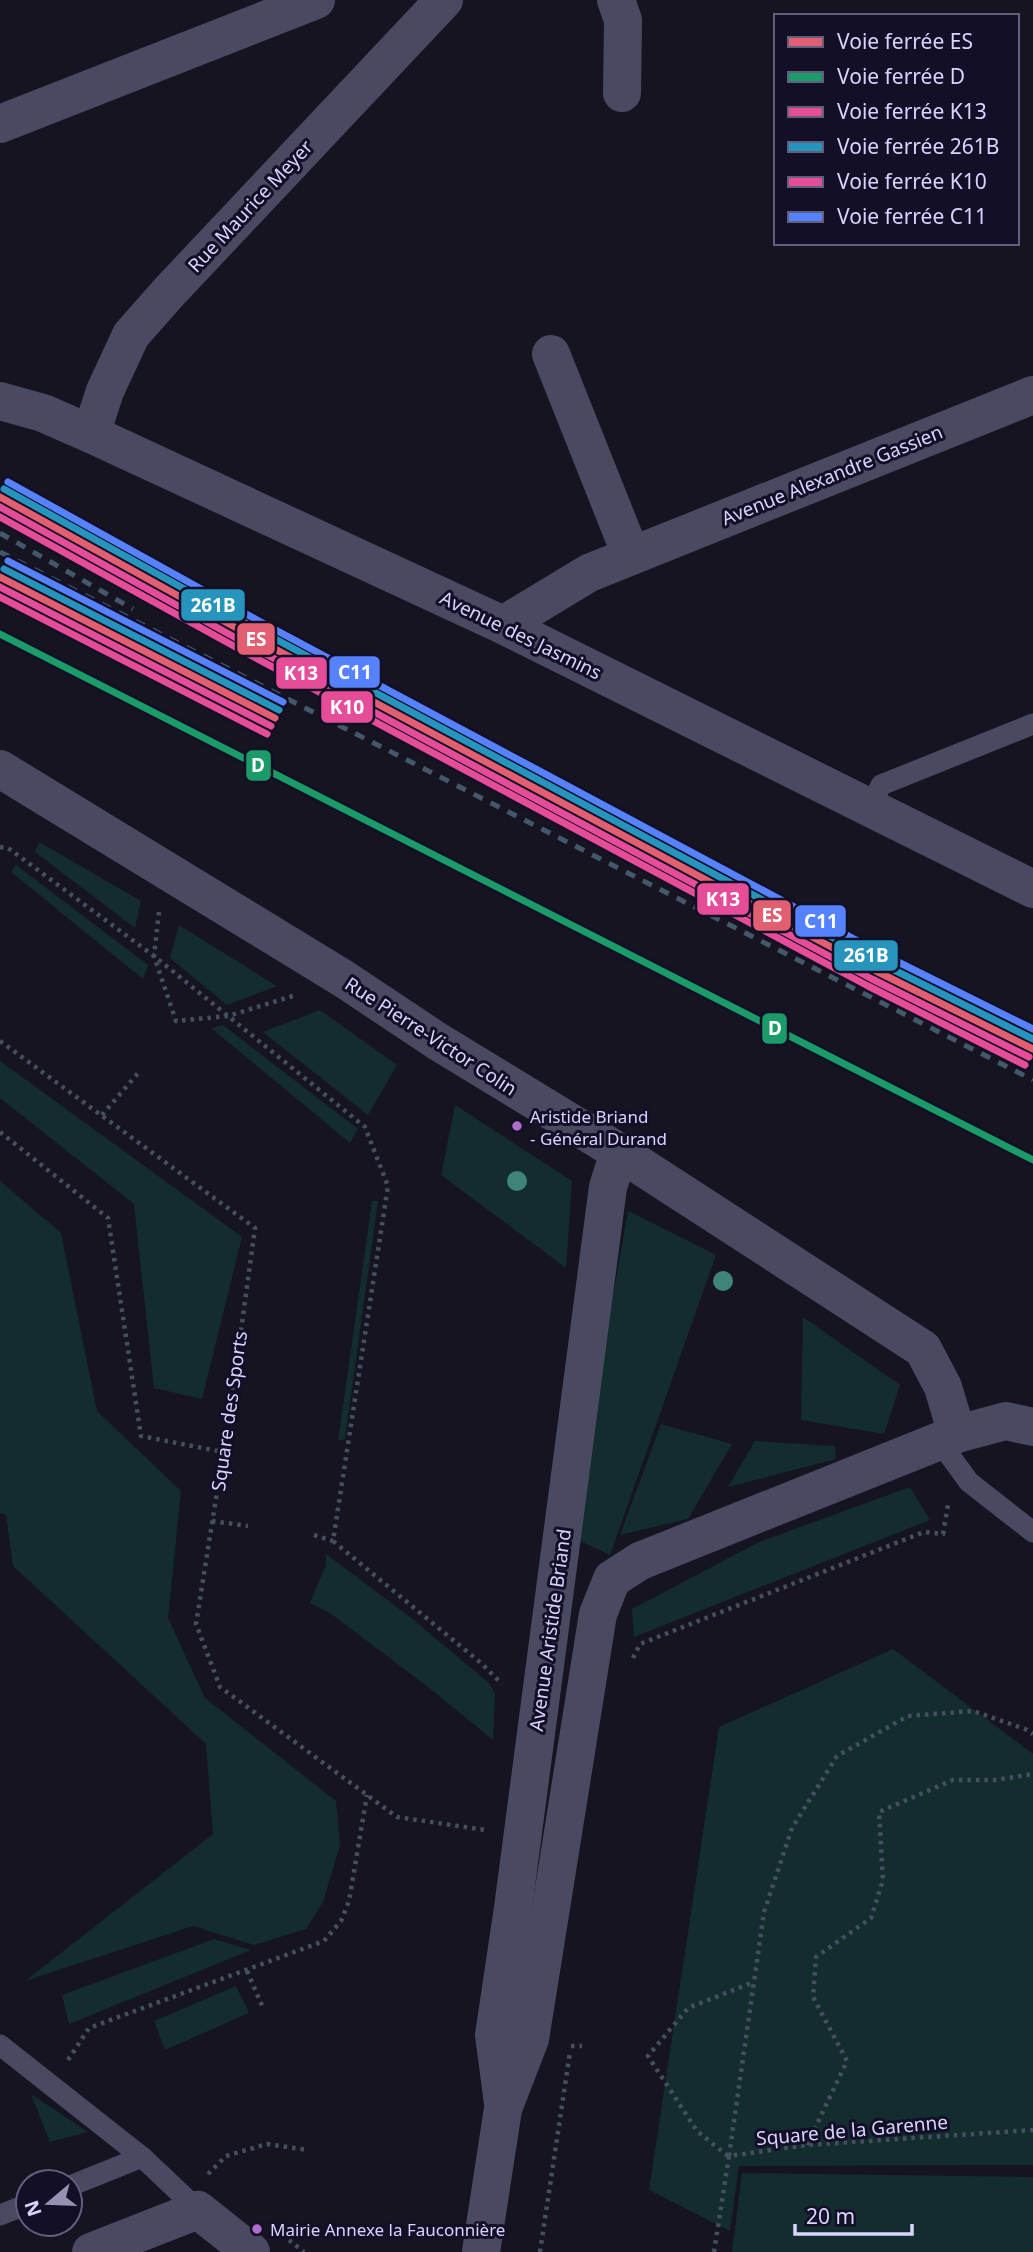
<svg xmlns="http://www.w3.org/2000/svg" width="1033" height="2252" viewBox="0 0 1033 2252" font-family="'Noto Sans',sans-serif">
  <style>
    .green { fill: #132c2d }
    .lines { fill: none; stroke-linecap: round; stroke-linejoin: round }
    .path { stroke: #44505f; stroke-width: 4.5; stroke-dasharray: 3.5 5; stroke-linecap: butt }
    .service { stroke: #4a4962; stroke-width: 21 }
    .minor { stroke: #4a4962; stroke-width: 38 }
    .rail { stroke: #43596b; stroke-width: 5; stroke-dasharray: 10 9; stroke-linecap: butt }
    .rail-1-casing { stroke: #130f26; stroke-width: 12 }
    .rail-2-casing { stroke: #130f26; stroke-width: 12 }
    .rail-3-casing { stroke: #130f26; stroke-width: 12 }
    .rail-4-casing { stroke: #130f26; stroke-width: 12 }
    .rail-5-casing { stroke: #130f26; stroke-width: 12 }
    .rail-6-casing { stroke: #130f26; stroke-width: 12 }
    .rail-1 { stroke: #e15f71; stroke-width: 7 }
    .rail-2 { stroke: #1a9b67; stroke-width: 7 }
    .rail-3 { stroke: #e54d99; stroke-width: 7 }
    .rail-4 { stroke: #2694bd; stroke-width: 7 }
    .rail-5 { stroke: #e54d99; stroke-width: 7 }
    .rail-6 { stroke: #5682ff; stroke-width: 7 }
    .tree { fill: #3e8478 }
    .bus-dot { fill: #b06ccc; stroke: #130f26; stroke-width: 2.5 }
    .labels { text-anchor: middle; stroke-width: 6; stroke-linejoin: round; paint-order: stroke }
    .bus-label { font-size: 17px; fill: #d9d4ff; stroke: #130f26; text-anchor: start }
    .street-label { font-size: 19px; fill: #d9d4ff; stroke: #130f26 }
    .line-badge { stroke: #130f26; stroke-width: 2.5 }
    .badge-label { font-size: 19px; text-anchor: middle; font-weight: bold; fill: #fff }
  </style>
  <rect width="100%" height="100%" fill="#161421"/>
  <!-- green -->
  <g class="green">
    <polygon points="39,842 141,901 135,928 35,852"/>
    <polygon points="16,865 148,965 143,979 11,872"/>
    <polygon points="179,925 277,986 227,1005 170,958"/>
    <polygon points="320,1010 397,1065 368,1115 263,1032"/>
    <polygon points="223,1025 358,1129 350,1143 211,1028"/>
    <polygon points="0,1061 242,1237 202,1399 154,1388 134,1204 0,1098"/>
    <polygon points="455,1105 572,1181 566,1268 441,1175"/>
    <polygon points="0,1181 61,1233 97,1411 181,1491 168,1618 205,1698 336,1801 340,1845 323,1902 306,1929 254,1945 193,1926 25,1981 213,1834 206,1744 13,1566 6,1515 0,1513"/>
    <polygon points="372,1201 378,1201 345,1439 338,1441"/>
    <polygon points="628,1211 716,1255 610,1555 576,1539 597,1386"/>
    <polygon points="803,1317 900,1385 884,1434 801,1420"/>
    <polygon points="661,1424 732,1444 688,1519 620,1535"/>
    <polygon points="755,1441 835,1446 836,1459 728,1487"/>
    <polygon points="910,1487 930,1520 634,1637 632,1609 759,1542"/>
    <polygon points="326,1554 410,1617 489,1683 495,1693 493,1740 432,1690 330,1613 310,1603 326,1565"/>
    <polygon points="893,1649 1033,1754 1033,2165 739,2166 730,2231 649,2190 719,1727"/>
    <polygon points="214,1939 251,1950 69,2024 62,1995"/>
    <polygon points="236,1986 249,2013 165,2050 154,2021"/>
    <polygon points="31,2094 88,2132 50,2142"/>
    <polygon points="742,2173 1033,2177 1033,2252 732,2252"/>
  </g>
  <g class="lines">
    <!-- path -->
    <g class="path">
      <polyline points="0,847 8,848 154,956 365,1127 388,1186 333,1541 481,1663 502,1684"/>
      <polyline points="159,912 154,956 176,1021 228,1016 296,995"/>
      <polyline points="0,1041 255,1228 231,1404 196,1624 220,1687 397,1817 485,1830"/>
      <polyline points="102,1115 139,1072"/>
      <polyline points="0,1132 108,1218 141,1436 223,1452"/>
      <polyline points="212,1521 248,1526"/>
      <polyline points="314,1535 333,1541"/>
      <polyline points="633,1658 640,1644 924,1532 943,1534 948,1505"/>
      <polyline points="247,1971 264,2010"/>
      <polyline points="571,2046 582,2046"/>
      <polyline points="68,2060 89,2028 324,1941 341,1921 349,1901 367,1795"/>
      <polyline points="807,2145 847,2061 813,1997 816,1957 871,1918 883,1880 879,1812 953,1780 996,1780 1033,1774"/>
      <polyline points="728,2156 697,2131 648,2056 688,2008 754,1982"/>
      <polyline points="729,2156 764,1912 792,1828 837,1756 908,1716 973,1711 1025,1729 1033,1734"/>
      <polyline points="208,2174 226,2156 267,2144 308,2150"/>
      <polyline points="289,2240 304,2252"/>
      <polyline points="540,2252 570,2052"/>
      <polyline points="714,2252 729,2156 807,2145 1033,2130"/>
    </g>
    <!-- service -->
    <g class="service">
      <polyline points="870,808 881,785 1033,724"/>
      <polyline points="939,1441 969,1482 1033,1532"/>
      <polyline points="0,2045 142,2157 198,2210"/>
      <polyline points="70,2186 142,2157"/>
      <polyline points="0,2215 28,2204"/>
    </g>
    <!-- minor -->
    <g class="minor">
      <polyline points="616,0 623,20 622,93"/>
      <polyline points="0,124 316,0"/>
      <polyline points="551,354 631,555"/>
      <polyline points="0,401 43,413 91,434 503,625 1033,889"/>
      <polyline points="91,434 105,391 131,335 169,292 444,0"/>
      <polyline points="503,625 589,573 1033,395"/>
      <polyline points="0,769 344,979 437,1041 619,1152 923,1349 943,1387 957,1434"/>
      <polyline points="503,2103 494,2035 513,1908 608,1187 619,1152"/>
      <polyline points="91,2252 198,2210 251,2252"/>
      <polyline points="481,2252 503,2109 530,2039 598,1614 612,1579 640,1561 957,1434 1006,1421 1033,1427"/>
    </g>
    <!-- rail -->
    <g class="rail">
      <polyline points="0,533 133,609"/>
      <polyline points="0,552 1033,1080"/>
    </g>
    <defs>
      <g id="rail-1">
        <polyline points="0,497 249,635 876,971 1033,1049"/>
        <polyline points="0,577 275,718"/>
      </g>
      <polyline id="rail-2" points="0,634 1033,1160"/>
      <g id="rail-3">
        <polyline points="0,507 245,643 872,979 1029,1057"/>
        <polyline points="0,587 271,726"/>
      </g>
      <g id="rail-4">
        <polyline points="4,489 253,627 880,963 1033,1039"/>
        <polyline points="4,569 279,710"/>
      </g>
      <g id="rail-5">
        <polyline points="0,517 241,650 868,986 1025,1065"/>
        <polyline points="0,597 267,734"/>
      </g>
      <g id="rail-6">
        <polyline points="8,482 257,620 884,955 1033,1029"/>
        <polyline points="8,561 283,702"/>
      </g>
    </defs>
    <!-- rail-1 casing -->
    <use href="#rail-1" class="rail-1-casing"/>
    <!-- rail-2 casing -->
    <use href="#rail-2" class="rail-2-casing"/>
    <!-- rail-3 casing -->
    <use href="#rail-3" class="rail-3-casing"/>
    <!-- rail-4 casing -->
    <use href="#rail-4" class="rail-4-casing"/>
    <!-- rail-5 casing -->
    <use href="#rail-5" class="rail-5-casing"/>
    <!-- rail-6 casing -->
    <use href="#rail-6" class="rail-6-casing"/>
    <!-- rail-1 -->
    <use href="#rail-1" class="rail-1"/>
    <!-- rail-2 -->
    <use href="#rail-2" class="rail-2"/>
    <!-- rail-3 -->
    <use href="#rail-3" class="rail-3"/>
    <!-- rail-4 -->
    <use href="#rail-4" class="rail-4"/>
    <!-- rail-5 -->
    <use href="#rail-5" class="rail-5"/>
    <!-- rail-6 -->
    <use href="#rail-6" class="rail-6"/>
  </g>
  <!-- trees -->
  <g class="tree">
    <circle cx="517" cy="1181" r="10"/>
    <circle cx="723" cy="1281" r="10"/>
  </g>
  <!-- markers -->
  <g class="bus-dot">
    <circle cx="517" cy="1126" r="6"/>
    <circle cx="257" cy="2229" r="6"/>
  </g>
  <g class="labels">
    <!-- bus labels -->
    <g class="bus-label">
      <text x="530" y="1123">Aristide Briand<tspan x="530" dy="22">- Général Durand</tspan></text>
      <text x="270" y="2236">Mairie Annexe la Fauconnière</text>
    </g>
    <!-- street labels -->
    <g class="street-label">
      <text transform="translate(250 206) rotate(-47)" y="7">Rue Maurice Meyer</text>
      <text transform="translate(832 475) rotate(-22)" y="7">Avenue Alexandre Gassien</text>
      <text transform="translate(521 635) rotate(26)" y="7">Avenue des Jasmins</text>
      <text transform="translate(431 1036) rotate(33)" y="7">Rue Pierre-Victor Colin</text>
      <text transform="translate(229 1411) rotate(-82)" y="7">Square des Sports</text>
      <text transform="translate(550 1630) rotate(-82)" y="7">Avenue Aristide Briand</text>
      <text transform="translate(852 2130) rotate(-5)" y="7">Square de la Garenne</text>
    </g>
  </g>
  <g class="line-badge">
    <rect x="180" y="588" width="66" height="34" rx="7" fill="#2694bd"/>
    <rect x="236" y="622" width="40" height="34" rx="7" fill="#e15f71"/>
    <rect x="328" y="655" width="53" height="34" rx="7" fill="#5682ff"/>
    <rect x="275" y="656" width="53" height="34" rx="7" fill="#e54d99"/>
    <rect x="320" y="690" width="54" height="34" rx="7" fill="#e54d99"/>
    <rect x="245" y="749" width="27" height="33" rx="7" fill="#1a9b67"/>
    <rect x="696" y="882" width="54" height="34" rx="7" fill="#e54d99"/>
    <rect x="752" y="899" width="40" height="33" rx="7" fill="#e15f71"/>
    <rect x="794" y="904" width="53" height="34" rx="7" fill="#5682ff"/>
    <rect x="833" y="939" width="66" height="33" rx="7" fill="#2694bd"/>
    <rect x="761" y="1012" width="27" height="33" rx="7" fill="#1a9b67"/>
  </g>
  <g class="badge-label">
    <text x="213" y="612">261B</text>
    <text x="256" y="646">ES</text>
    <text x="355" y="679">C11</text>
    <text x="301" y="680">K13</text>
    <text x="347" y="714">K10</text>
    <text x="258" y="772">D</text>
    <text x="723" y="906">K13</text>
    <text x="772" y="922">ES</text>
    <text x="821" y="928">C11</text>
    <text x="866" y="962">261B</text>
    <text x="775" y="1035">D</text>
  </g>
  <!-- legend -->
  <rect x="774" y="14" width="245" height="231" fill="#130f26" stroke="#625e7d" stroke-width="2"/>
  <rect x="788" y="37" width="35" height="10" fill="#e15f71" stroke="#625e7d" stroke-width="2"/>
  <text x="837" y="49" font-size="21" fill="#d9d4ff">Voie ferrée ES</text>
  <rect x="788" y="72" width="35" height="10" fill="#1a9b67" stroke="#625e7d" stroke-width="2"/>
  <text x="837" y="84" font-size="21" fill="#d9d4ff">Voie ferrée D</text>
  <rect x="788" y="107" width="35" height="10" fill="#e54d99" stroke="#625e7d" stroke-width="2"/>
  <text x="837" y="119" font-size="21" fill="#d9d4ff">Voie ferrée K13</text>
  <rect x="788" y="142" width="35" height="10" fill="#2694bd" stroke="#625e7d" stroke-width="2"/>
  <text x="837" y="154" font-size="21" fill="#d9d4ff">Voie ferrée 261B</text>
  <rect x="788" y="177" width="35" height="10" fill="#e54d99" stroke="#625e7d" stroke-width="2"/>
  <text x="837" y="189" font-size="21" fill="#d9d4ff">Voie ferrée K10</text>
  <rect x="788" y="212" width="35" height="10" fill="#5682ff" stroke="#625e7d" stroke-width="2"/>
  <text x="837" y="224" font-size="21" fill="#d9d4ff">Voie ferrée C11</text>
  <!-- north arrow -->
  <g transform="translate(49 2203) rotate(251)"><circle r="33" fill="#130f26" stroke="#625e7d" stroke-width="2"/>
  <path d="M0-5L12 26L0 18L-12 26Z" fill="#9591b1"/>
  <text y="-10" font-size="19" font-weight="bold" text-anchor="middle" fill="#d9d4ff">N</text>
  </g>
  <!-- scale -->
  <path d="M795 2224v10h117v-10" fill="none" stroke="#d9d4ff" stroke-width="3.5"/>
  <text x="806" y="2224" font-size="21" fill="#d9d4ff" stroke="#130f26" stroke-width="5" paint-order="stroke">20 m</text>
</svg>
